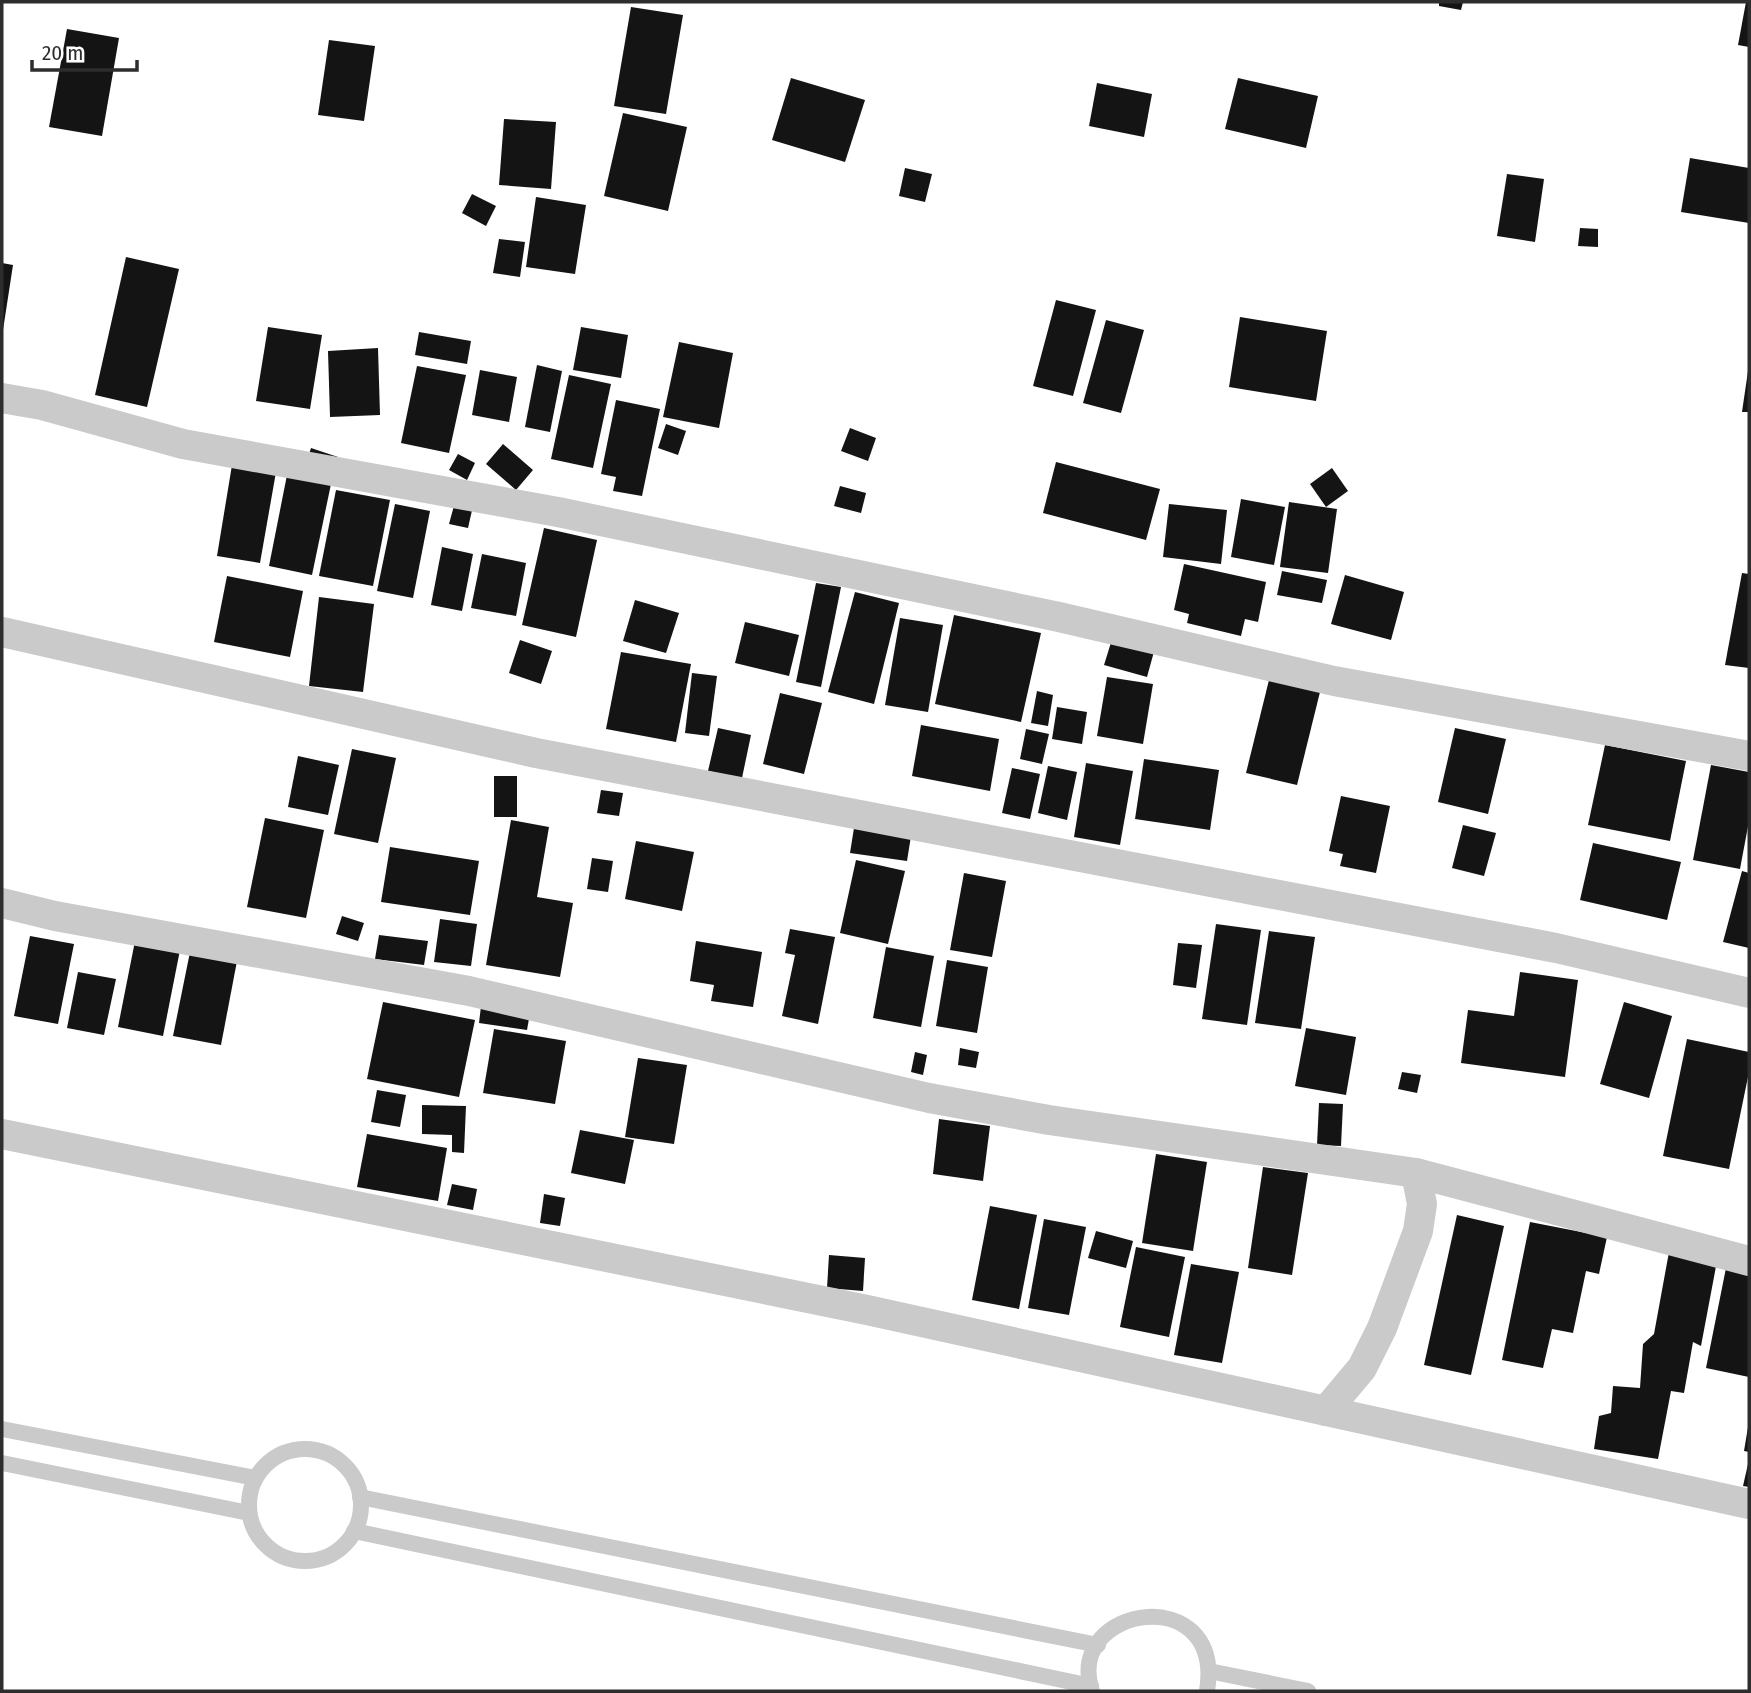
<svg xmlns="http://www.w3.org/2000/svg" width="1751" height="1693" viewBox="0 0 1751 1693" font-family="'Fira Sans Condensed',sans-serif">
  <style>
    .building { fill: #141414 }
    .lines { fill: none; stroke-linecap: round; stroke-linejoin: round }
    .service { stroke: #cacaca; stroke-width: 16 }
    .minor { stroke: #cacaca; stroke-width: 30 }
  </style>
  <rect width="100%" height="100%" fill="#fff"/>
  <!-- building -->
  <g class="building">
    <polygon points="1439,2 1463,2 1461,10 1439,6"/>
    <polygon points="1746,2 1749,2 1749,47 1738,45"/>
    <polygon points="631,7 683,15 666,114 614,106"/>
    <polygon points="67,29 119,38 102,136 49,127"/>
    <polygon points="329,40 375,46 364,121 318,115"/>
    <polygon points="791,78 865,100 845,162 772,140"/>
    <polygon points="1238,78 1318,96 1306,148 1225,129"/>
    <polygon points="1097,83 1152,94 1144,137 1089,126"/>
    <polygon points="623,113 687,127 668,211 604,196"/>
    <polygon points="504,119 556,122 551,189 499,185"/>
    <polygon points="1690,158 1749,168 1749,223 1681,212"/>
    <polygon points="905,168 932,174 925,202 899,196"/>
    <polygon points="1507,174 1544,179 1535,242 1497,236"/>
    <polygon points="472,194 496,206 486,226 462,213"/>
    <polygon points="536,197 586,205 575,274 526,267"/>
    <polygon points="1580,228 1598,229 1598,247 1578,246"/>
    <polygon points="499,239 525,242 520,277 493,273"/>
    <polygon points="126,257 179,269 147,407 95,395"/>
    <polygon points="2,263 13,265 3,330 2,330"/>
    <polygon points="1056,300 1096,310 1073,396 1033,386"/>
    <polygon points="1240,317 1327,331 1316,401 1229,387"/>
    <polygon points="1106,320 1144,330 1121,413 1083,403"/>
    <polygon points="268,327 322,335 310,409 256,401"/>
    <polygon points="581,327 628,335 621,378 573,370"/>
    <polygon points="419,332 471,341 467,364 415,355"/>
    <polygon points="679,342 733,353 719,428 663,417"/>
    <polygon points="378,348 380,415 330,417 328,351"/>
    <polygon points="537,365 562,371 550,432 525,427"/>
    <polygon points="417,366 466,375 449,453 401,443"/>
    <polygon points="480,370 517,377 509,422 472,415"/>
    <polygon points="1748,371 1749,372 1749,412 1742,412"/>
    <polygon points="569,375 611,384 593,468 551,459"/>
    <polygon points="616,400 660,409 642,496 613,491 616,477 601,474"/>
    <polygon points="666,424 686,431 678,455 658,448"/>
    <polygon points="850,428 876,438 868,461 841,451"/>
    <polygon points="503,444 533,470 516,490 486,464"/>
    <polygon points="311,448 338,457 308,457"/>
    <polygon points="458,454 475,463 467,480 449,470"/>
    <polygon points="1056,462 1160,489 1146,540 1043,513"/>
    <polygon points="232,465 276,472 260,563 217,556"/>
    <polygon points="1332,468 1348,491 1326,507 1310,484"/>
    <polygon points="287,475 331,484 312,575 269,566"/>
    <polygon points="840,486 866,493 861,513 834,506"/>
    <polygon points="336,490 390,500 373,586 319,576"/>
    <polygon points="1241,499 1285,507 1274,565 1231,557"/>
    <polygon points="455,502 473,506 468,528 449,524"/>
    <polygon points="1289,502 1337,509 1328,573 1280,567"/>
    <polygon points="395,504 430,511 413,598 377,591"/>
    <polygon points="1169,504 1227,510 1221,564 1163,557"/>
    <polygon points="544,528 597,540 576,637 522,625"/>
    <polygon points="442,547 473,554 462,611 431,605"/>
    <polygon points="482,554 526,563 516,616 471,608"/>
    <polygon points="1184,564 1266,582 1258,622 1245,619 1241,636 1187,623 1189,614 1174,610"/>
    <polygon points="1282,571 1327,580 1322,603 1277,595"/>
    <polygon points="1742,573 1749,574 1749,668 1725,665"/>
    <polygon points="1345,575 1404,592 1391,640 1331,624"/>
    <polygon points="227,576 303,591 290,657 214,642"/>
    <polygon points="816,583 841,587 821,687 796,682"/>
    <polygon points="855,592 899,603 874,704 828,692"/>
    <polygon points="319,597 374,604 363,692 309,686"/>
    <polygon points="635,600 679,613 666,653 623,641"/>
    <polygon points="954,615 1041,633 1021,722 935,704"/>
    <polygon points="900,618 943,625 928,712 885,705"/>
    <polygon points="745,622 799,635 789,676 735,663"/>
    <polygon points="1113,636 1155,648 1147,677 1104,665"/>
    <polygon points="520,640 552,651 541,684 509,673"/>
    <polygon points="621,652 691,664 676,742 606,729"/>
    <polygon points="692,673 717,676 709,736 685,733"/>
    <polygon points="1107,677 1153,684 1143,744 1097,736"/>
    <polygon points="1269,680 1320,692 1297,785 1246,773"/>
    <polygon points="1037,691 1053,695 1048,726 1031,723"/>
    <polygon points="780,693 822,703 804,774 763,764"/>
    <polygon points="1057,707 1087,712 1082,744 1052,739"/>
    <polygon points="921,725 999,739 990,791 912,776"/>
    <polygon points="718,728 751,735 742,778 708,771"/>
    <polygon points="1455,728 1506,739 1488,814 1438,802"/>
    <polygon points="1026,729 1049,734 1042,764 1020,759"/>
    <polygon points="1605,745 1686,761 1670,841 1588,825"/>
    <polygon points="352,749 396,758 378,843 334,834"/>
    <polygon points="298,756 339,765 328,815 288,807"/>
    <polygon points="1144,759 1219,770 1210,830 1135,819"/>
    <polygon points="1086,763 1133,771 1120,845 1074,837"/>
    <polygon points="1711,765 1749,772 1749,821 1740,869 1693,860"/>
    <polygon points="1048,766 1077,772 1067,820 1038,813"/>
    <polygon points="1012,768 1040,774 1030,819 1002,813"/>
    <rect x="494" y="776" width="23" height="41"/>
    <polygon points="601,790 623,793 619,816 597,813"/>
    <polygon points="1341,796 1390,806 1376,873 1340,866 1343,854 1329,851"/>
    <polygon points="265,818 324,830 306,918 247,907"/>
    <polygon points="511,820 549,827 537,897 573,903 560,977 486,965"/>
    <polygon points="1463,825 1496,833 1484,876 1452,868"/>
    <polygon points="854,828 911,836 907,861 850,853"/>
    <polygon points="636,841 694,852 682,911 625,899"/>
    <polygon points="1593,843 1681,862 1667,920 1580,900"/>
    <polygon points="390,847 479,861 470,915 381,902"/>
    <polygon points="592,858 613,861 608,892 587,889"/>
    <polygon points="856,860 905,871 888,944 840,933"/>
    <polygon points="1742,871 1749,873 1749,948 1723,942"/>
    <polygon points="964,873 1006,881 992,957 950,950"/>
    <polygon points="342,916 364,923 358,941 336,934"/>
    <polygon points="440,919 477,924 471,966 434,962"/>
    <polygon points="1216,924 1261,930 1247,1025 1202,1019"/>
    <polygon points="790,929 835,937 818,1024 782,1016 795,955 785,953"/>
    <polygon points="1269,931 1315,937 1301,1029 1255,1023"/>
    <polygon points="379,935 428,941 424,965 375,959"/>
    <polygon points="30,936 74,944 58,1024 14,1016"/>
    <polygon points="135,941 180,950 163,1036 118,1027"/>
    <polygon points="696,941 762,952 753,1007 711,1001 714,985 690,981"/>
    <polygon points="1178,943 1202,945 1196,988 1173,985"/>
    <polygon points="886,947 934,956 921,1027 873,1018"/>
    <polygon points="190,952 237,961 221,1045 173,1036"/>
    <polygon points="947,960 988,967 977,1033 936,1026"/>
    <polygon points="78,972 116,979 104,1035 67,1028"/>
    <polygon points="1520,972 1578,980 1565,1077 1461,1063 1468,1010 1514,1016"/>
    <polygon points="383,1002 475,1020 459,1097 367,1079"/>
    <polygon points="1624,1002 1672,1016 1649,1098 1600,1084"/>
    <polygon points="481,1006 530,1013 527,1030 479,1023"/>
    <polygon points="1306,1028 1356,1037 1346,1095 1295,1086"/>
    <polygon points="494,1029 566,1041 555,1104 483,1093"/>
    <polygon points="1687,1039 1749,1052 1749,1072 1729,1169 1663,1156"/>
    <polygon points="960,1048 979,1052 976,1068 958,1065"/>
    <polygon points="915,1052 927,1055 923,1075 911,1072"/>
    <polygon points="638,1058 687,1065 674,1144 625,1137"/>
    <polygon points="1402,1072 1421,1075 1417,1093 1398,1089"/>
    <polygon points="377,1090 406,1095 400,1127 371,1122"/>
    <polygon points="1319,1103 1343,1104 1341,1146 1317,1145"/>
    <polygon points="422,1105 466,1106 464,1153 452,1152 452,1135 422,1134"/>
    <polygon points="939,1119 990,1126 983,1181 933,1174"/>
    <polygon points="580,1130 634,1140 625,1184 571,1173"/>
    <polygon points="367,1134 447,1148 438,1201 357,1187"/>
    <polygon points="1156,1154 1207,1162 1193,1251 1142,1243"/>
    <polygon points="1263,1167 1308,1173 1292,1275 1248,1268"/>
    <polygon points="452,1184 477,1189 473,1210 447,1205"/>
    <polygon points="544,1194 565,1198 560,1226 540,1223"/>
    <polygon points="990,1206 1037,1215 1019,1309 972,1300"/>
    <polygon points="1457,1215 1504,1226 1471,1375 1424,1365"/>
    <polygon points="1044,1219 1086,1227 1069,1315 1028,1308"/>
    <polygon points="1530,1222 1607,1237 1599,1274 1586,1271 1573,1333 1552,1329 1543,1368 1502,1360"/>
    <polygon points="1096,1231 1133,1241 1126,1268 1088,1258"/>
    <polygon points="1136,1247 1185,1257 1169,1337 1120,1327"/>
    <polygon points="1669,1252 1717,1261 1701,1346 1693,1342 1684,1393 1671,1391 1658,1459 1594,1449 1599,1416 1611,1413 1613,1386 1640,1388 1643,1344 1654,1334"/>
    <polygon points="829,1255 865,1258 863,1291 827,1288"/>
    <polygon points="1191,1264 1239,1272 1222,1363 1174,1355"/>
    <polygon points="1726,1268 1749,1272 1749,1377 1706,1368"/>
    <polygon points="1748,1427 1749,1427 1749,1452 1744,1451"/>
    <polygon points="1748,1464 1749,1464 1749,1487 1743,1486"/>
  </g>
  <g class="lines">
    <!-- service -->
    <g class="service">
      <polyline points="2,1429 255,1478"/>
      <circle cx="305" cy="1505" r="56"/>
      <polyline points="2,1463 249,1513"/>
      <polyline points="360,1497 1098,1645"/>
      <polyline points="354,1531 1091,1686"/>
      <polyline points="1209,1671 1308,1691"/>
      <path d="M1092,1691c-29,-86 133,-111 115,0"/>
    </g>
    <!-- minor -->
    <g class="minor">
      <polyline points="2,398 42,405 183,444 558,512 1059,617 1334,681 1749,756"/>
      <polyline points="2,632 536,753 1556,948 1749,993"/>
      <polyline points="2,903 55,916 469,991 929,1098 1049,1120 1416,1173 1749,1261"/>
      <polyline points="2,1134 867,1310 1749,1504"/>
      <polyline points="1326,1411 1362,1368 1382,1328 1418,1231 1422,1204 1416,1173"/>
    </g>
  </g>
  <!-- border -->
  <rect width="1751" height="1693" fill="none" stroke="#2d2d2d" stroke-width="7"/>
  <!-- scale -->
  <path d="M32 60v10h105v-10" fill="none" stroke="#2d2d2d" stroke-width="3.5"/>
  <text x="42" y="60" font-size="21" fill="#2d2d2d" stroke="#ffffff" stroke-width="5" paint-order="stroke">20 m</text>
</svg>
